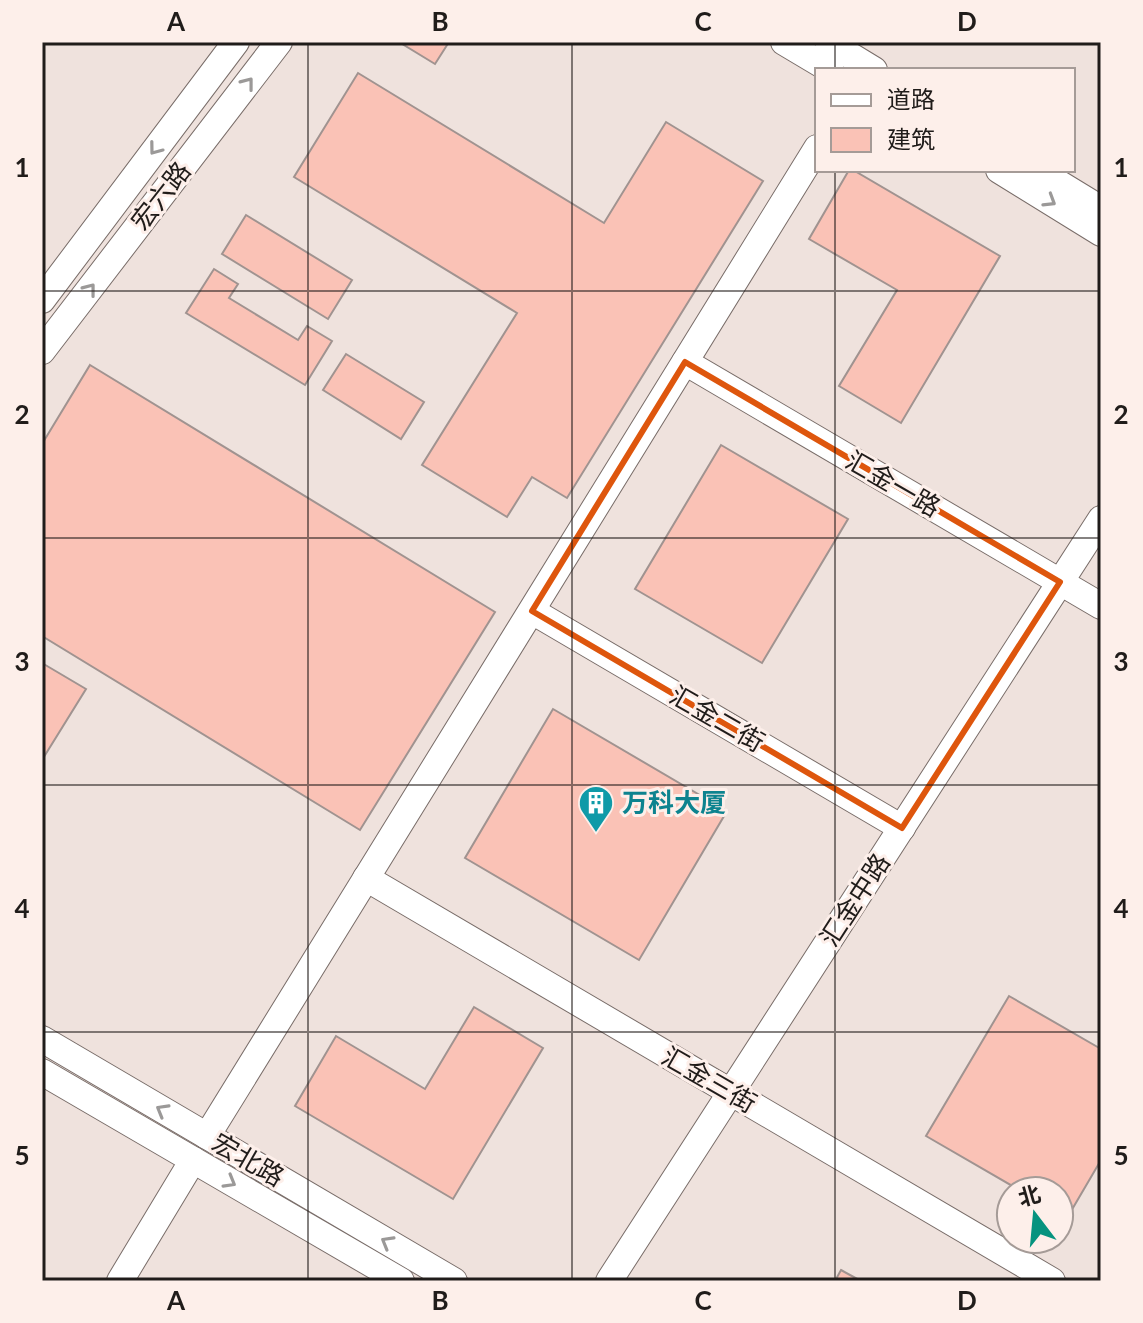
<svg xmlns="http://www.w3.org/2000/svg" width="1143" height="1323" viewBox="0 0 1143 1323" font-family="Lato,'Noto Sans SC',sans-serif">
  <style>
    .building { fill: #fac2b6; stroke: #a09390; stroke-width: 2 }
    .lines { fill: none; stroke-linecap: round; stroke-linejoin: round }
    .minor-casing { stroke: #796d69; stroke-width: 28 }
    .minor { stroke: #fff; stroke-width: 26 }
    .oneway { stroke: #9b9998 }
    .marked { fill: none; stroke: #de560d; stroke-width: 6; stroke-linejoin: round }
    .grid { fill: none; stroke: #201c1a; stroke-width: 2; stroke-opacity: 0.55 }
    .labels { text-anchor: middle; stroke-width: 6; stroke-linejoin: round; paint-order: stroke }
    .street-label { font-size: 26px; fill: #201c1a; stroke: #fdefea }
    .culture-label { font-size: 26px; font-weight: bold; fill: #0d838f; stroke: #fdefea; text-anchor: start }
    .neatline { fill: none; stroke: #201c1a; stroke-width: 3 }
    .grid-label { font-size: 26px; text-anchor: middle; font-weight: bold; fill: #201c1a }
  </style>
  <rect width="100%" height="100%" fill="#efe2dd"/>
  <!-- building -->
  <g class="building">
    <polygon points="399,42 449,42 435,64"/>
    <polygon points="358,73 604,223 666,122 763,181 567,498 532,477 507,517 422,465 517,313 294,177"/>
    <polygon points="849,170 853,170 1000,256 901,423 839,386 897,290 809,239"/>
    <polygon points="246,215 352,280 328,319 222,254"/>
    <polygon points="214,269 238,284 229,298 298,340 307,326 332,341 305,385 186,313"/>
    <polygon points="346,354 424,402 401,439 323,390"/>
    <polygon points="90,365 495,612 360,830 42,636 42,444"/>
    <polygon points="721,445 848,519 762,663 635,589"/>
    <polygon points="42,663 86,689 42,760"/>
    <polygon points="553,709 727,811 639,960 465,858"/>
    <polygon points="1009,996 1101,1049 1101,1160 1067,1218 1059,1213 1059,1191 1021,1191 926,1136"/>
    <polygon points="474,1007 543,1048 453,1199 295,1106 336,1036 425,1089"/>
    <polygon points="841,1270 861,1281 835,1281"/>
  </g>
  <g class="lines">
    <defs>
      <g id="minor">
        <polyline points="784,42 831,70"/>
        <polyline points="828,42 874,70"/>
        <polyline points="999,170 1101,233"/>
        <polyline points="1037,170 1101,209"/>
        <polyline points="42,300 236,42"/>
        <polyline points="42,351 279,42"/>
        <polyline points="685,362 1101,606"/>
        <polyline points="532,611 902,828"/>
        <polyline points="366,878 1052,1281"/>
        <polyline points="42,1039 454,1281"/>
        <polyline points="42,1072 401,1281"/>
        <polyline points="207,1136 817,148"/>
        <polyline points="120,1281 193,1160"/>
        <polyline points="609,1281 1101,519"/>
      </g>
    </defs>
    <!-- minor casing -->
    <use href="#minor" class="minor-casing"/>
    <!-- minor -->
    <use href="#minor" class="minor"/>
  </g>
  <!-- one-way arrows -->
  <defs><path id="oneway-chevron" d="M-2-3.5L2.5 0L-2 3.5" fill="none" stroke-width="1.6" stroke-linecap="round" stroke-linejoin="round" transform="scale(2)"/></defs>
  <g class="oneway">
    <use href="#oneway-chevron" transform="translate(248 83) rotate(-52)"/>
    <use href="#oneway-chevron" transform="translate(155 149) rotate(127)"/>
    <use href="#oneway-chevron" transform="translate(1050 201) rotate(32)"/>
    <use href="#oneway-chevron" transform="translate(90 289) rotate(-52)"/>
    <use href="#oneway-chevron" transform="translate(162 1110) rotate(-150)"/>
    <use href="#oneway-chevron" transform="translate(230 1182) rotate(30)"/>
    <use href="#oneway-chevron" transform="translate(387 1242) rotate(-150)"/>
  </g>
  <!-- marked area -->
  <path class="marked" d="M685,362l375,220 -158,246 -370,-217z"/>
  <!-- grid -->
  <path class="grid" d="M308,42v1239M572,42v1239M835,42v28M835,170v1111M42,291h1059M42,538h1059M42,785h1059M42,1032h1059"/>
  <!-- icons -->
  <defs>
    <symbol id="building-pin" viewBox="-11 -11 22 30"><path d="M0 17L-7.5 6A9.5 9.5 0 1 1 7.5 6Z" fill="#0f9aa8" stroke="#fdefea"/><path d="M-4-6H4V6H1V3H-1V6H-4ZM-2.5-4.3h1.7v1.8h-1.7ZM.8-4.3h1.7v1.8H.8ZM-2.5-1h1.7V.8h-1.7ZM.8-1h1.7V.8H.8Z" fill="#fff"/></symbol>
  </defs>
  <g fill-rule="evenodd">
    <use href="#building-pin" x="576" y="783" width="40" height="54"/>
  </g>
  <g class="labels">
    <!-- street labels -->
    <g class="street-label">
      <text transform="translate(161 196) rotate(-52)" y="9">宏六路</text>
      <text transform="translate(893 484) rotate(30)" y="9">汇金一路</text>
      <text transform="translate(717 719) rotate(30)" y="9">汇金二街</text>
      <text transform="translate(855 900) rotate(-57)" y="9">汇金中路</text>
      <text transform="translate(709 1080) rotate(30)" y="9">汇金三街</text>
      <text transform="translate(248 1160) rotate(30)" y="9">宏北路</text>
    </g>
    <!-- culture labels -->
    <g class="culture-label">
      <text x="622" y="812">万科大厦</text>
    </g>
  </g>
  <!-- border -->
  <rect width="1143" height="1323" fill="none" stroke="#fdefea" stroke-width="88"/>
  <!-- legend -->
  <rect x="815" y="68" width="260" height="104" fill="#fdefea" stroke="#a59b97" stroke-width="2"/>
  <rect x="831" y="94" width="40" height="12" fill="#ffffff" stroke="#a59b97" stroke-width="2"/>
  <text x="887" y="108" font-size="24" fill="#201c1a">道路</text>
  <rect x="831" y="128" width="40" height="24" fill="#fac2b6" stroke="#a59b97" stroke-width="2"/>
  <text x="887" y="148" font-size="24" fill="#201c1a">建筑</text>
  <!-- north arrow -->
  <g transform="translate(1035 1215) rotate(344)"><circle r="38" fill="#fdefea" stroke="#a59b97" stroke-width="2"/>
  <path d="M0-6L14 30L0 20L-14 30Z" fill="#06937f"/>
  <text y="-12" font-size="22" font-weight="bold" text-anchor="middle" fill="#201c1a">北</text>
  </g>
  <rect x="44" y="44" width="1055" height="1235" class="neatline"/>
  <g class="grid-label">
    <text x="176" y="31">A</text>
    <text x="440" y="31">B</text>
    <text x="703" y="31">C</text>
    <text x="967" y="31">D</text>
    <text x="22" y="177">1</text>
    <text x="1121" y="177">1</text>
    <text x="22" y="424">2</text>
    <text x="1121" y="424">2</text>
    <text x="22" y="671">3</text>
    <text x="1121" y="671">3</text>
    <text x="22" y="918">4</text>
    <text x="1121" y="918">4</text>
    <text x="22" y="1165">5</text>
    <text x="1121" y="1165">5</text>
    <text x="176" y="1310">A</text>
    <text x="440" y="1310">B</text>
    <text x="703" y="1310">C</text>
    <text x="967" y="1310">D</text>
  </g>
</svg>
